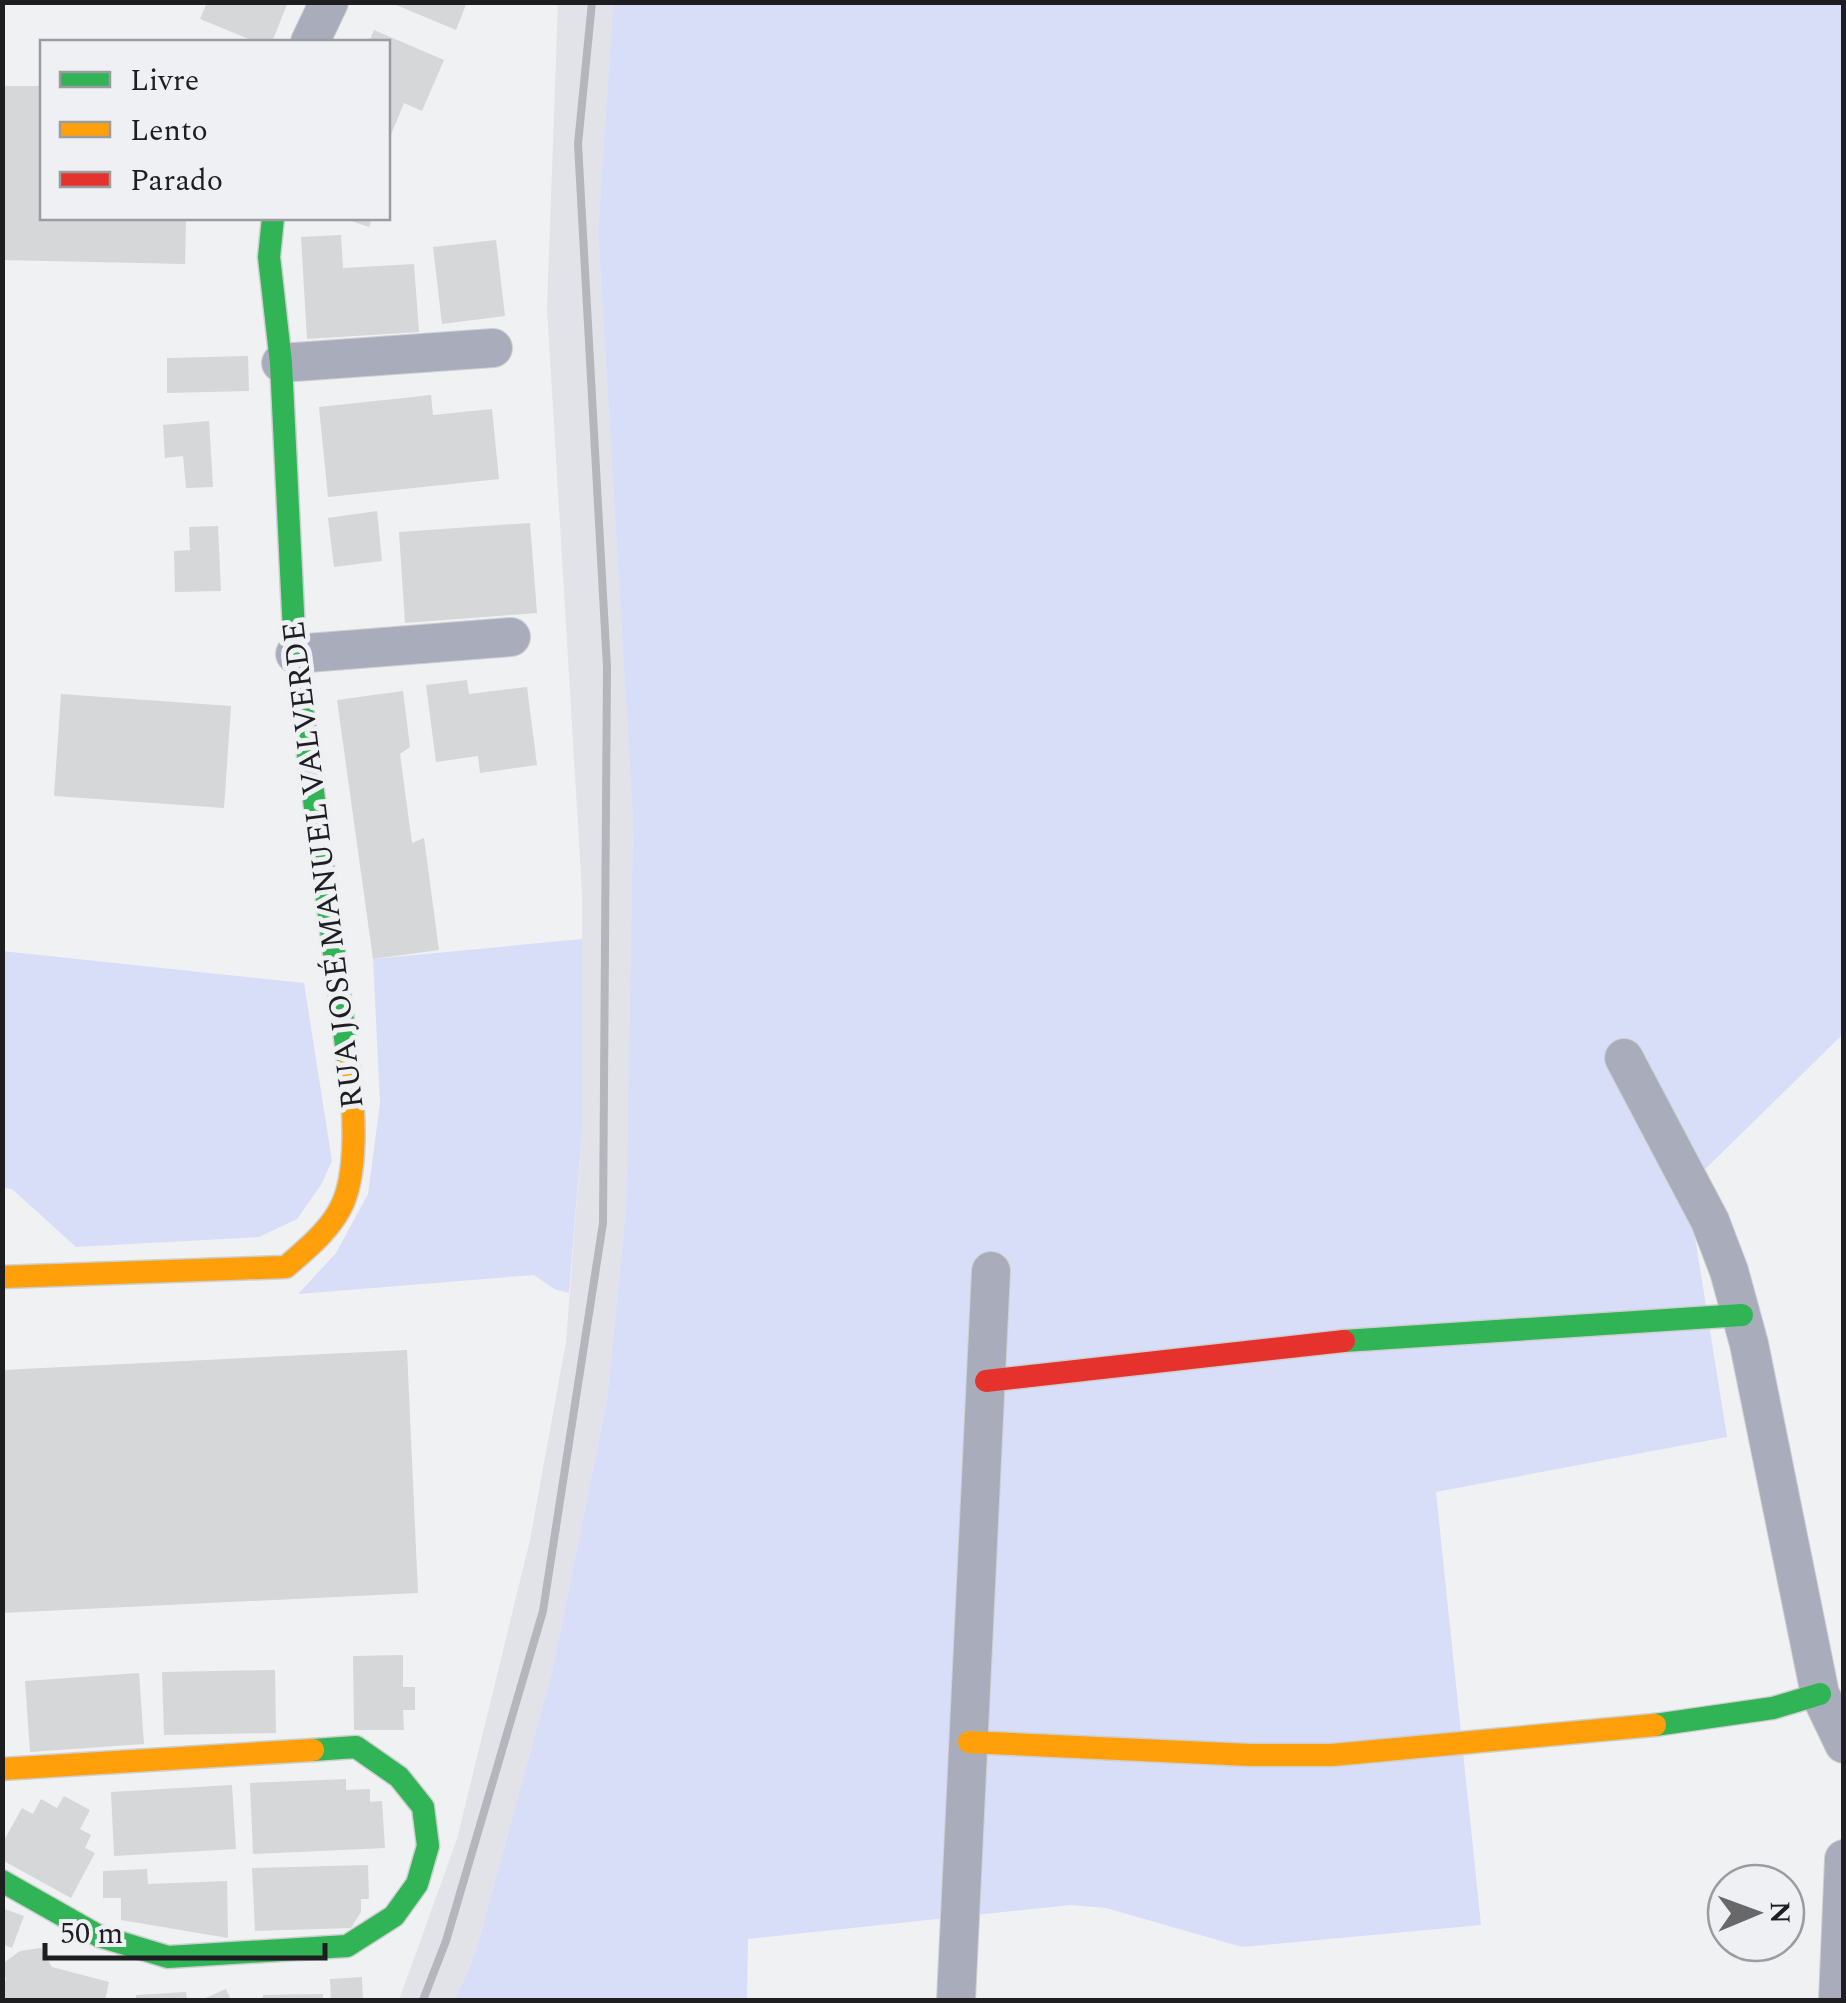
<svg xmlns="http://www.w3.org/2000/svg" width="1846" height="2003" viewBox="0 0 1846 2003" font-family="Spectral,serif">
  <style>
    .built { fill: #e1e3e9 }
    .green { fill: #d8def8 }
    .building { fill: #d6d7d8 }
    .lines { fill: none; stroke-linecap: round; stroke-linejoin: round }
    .street-casing { stroke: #cecfd0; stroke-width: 40 }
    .fast-casing { stroke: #cecfd0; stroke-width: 25 }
    .slow-casing { stroke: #cecfd0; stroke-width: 25 }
    .jam-casing { stroke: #cecfd0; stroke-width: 25 }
    .path { stroke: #acafb7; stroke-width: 6; stroke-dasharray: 10 5; stroke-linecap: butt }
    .street { stroke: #a9adbb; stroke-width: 38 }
    .fast { stroke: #30b455; stroke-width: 22 }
    .slow { stroke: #ff9f0a; stroke-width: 22 }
    .jam { stroke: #e5322d; stroke-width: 22 }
    .rail { stroke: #b4b6bc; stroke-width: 8 }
    .labels { text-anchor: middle; stroke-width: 10; stroke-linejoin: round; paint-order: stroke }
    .street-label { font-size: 32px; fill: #1e1e20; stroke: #eff0f3 }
  </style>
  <rect width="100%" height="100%" fill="#f0f1f2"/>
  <!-- built -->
  <polygon class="built" points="558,3 613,3 598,231 633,821 626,1208 607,1398 552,1672 475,1954 455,2000 399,2000 457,1839 530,1540 566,1342 582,1132 582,892 547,308"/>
  <!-- green -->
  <g class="green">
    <polygon points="613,3 1843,3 1843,1034 1687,1187 1727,1437 1436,1492 1481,1925 1242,1947 1106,1908 1070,1905 748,1939 747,2000 455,2000 475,1954 552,1672 607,1399 626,1208 633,821 598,231"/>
    <polygon points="582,939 582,1132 569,1293 554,1289 534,1275 298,1294 336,1253 368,1194 380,1103 373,959"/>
    <polygon points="2,951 304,983 332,1161 321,1185 297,1219 259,1237 76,1247 12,1189 3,1188"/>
  </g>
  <!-- building -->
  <g class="building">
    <polygon points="207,2 288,2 272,42 256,42 200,19"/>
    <polygon points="389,2 467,2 456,30"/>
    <polygon points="374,30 444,60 422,111 404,103 388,142 388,42 369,42"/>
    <polygon points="2,86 42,86 42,218 186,218 185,264 2,260"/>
    <polygon points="342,218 372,218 369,227"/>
    <polygon points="341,235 343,268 414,264 419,332 307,339 301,237"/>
    <polygon points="496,240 505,316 442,324 433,247"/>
    <polygon points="248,356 249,391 167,393 167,358"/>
    <polygon points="431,395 433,415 492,409 499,479 328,497 319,407"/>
    <polygon points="209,421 213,487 186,488 183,456 165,458 163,425"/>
    <polygon points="377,511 382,561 334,567 328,518"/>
    <polygon points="530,523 537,613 405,623 399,532"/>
    <polygon points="218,526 221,591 175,592 174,551 190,550 189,527"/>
    <polygon points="467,680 469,694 527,687 537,765 480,773 478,756 436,762 426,685"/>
    <polygon points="403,691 410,747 400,754 412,843 424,838 439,950 373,959 337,700"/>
    <polygon points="61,694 231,706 224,808 54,796"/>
    <polygon points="407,1350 418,1593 2,1613 2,1370"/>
    <polygon points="403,1655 403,1687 415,1687 415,1710 403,1710 404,1730 354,1730 353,1656"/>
    <polygon points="275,1670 276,1733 164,1735 162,1672"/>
    <polygon points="139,1673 144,1744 30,1752 25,1681"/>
    <polygon points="346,1779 346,1790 370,1789 370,1802 382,1801 385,1848 253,1854 250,1783"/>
    <polygon points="232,1785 236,1849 114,1856 111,1792"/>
    <polygon points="64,1796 90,1810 80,1829 91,1835 85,1848 95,1853 71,1898 2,1860 2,1844 22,1808 33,1814 41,1799 57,1808"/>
    <polygon points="368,1865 369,1899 361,1899 361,1912 351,1928 255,1931 252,1868"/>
    <polygon points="147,1869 148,1884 227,1881 228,1938 121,1920 121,1898 103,1898 103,1871"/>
    <polygon points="2,1908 24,1916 12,1948 2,1944"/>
    <polygon points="41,1948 52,1967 109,1982 105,2000 2,2000 2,1983 6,1980 2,1964 20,1951"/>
    <polygon points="362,1977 363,2000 331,2000 330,1979"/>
    <polygon points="226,1989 231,2000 201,2000"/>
    <polygon points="186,1992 187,2000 136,2000 136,1995"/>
    <polygon points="323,1994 323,2000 263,2000 263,1995"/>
  </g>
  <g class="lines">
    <defs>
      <g id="street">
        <polyline points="310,42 329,2"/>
        <polyline points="281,363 493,348"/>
        <polyline points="295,654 511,637"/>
        <polyline points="1624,1058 1710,1221 1729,1271 1749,1344 1820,1694 1844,1744"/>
        <polyline points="956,2000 991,1271"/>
        <polyline points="1838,2000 1844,1859"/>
      </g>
      <g id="fast">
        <polyline points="273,218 269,257 281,363 295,654 349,1068"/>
        <polyline points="1344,1341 1742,1315"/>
        <polyline points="1655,1725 1773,1708 1820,1694"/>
        <polyline points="2,1881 99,1936 168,1957 347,1946 394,1916 417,1884 428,1846 423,1807 399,1777 356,1747 313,1750"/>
      </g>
      <g id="slow">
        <path d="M2,1277l284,-10c19,-17 42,-35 54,-58 19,-34 14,-103 9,-141"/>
        <polyline points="969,1742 1250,1755 1332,1755 1655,1725"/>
        <polyline points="2,1769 313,1750"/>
      </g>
      <polyline id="jam" points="986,1381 1344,1341"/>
    </defs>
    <!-- street casing -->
    <use href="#street" class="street-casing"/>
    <!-- fast casing -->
    <use href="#fast" class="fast-casing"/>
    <!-- slow casing -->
    <use href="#slow" class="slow-casing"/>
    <!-- jam casing -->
    <use href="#jam" class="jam-casing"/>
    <!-- path -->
    <polyline class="path" points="1844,1406 1844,1411"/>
    <!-- street -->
    <use href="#street" class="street"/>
    <!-- fast -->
    <use href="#fast" class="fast"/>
    <!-- slow -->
    <use href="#slow" class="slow"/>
    <!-- jam -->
    <use href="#jam" class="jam"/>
    <!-- rail -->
    <polyline class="rail" points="423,2000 446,1941 543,1611 603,1223 607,667 578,144 592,2"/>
  </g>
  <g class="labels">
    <!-- street labels -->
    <g class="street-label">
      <text transform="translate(322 865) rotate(-97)" y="11">RUA JOSÉ MANUEL VALVERDE</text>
    </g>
  </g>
  <!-- border -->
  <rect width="1846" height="2003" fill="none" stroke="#1e1e20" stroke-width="10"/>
  <!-- legend -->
  <rect x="40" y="40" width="350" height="180" fill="#eff0f3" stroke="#9b9c9f" stroke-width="2.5"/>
  <rect x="60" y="72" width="50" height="15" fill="#30b455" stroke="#9b9c9f" stroke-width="2.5"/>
  <text x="130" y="90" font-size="30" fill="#1e1e20">Livre</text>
  <rect x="60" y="122" width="50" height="15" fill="#ff9f0a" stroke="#9b9c9f" stroke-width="2.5"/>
  <text x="130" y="140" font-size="30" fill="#1e1e20">Lento</text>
  <rect x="60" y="172" width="50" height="15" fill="#e5322d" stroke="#9b9c9f" stroke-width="2.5"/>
  <text x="130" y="190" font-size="30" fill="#1e1e20">Parado</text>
  <!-- north arrow -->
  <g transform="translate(1756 1913) rotate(89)"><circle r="48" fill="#eff0f3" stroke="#9b9c9f" stroke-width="2.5"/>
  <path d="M0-8L18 38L0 25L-18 38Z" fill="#68686a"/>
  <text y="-15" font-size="28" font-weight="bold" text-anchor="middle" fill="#1e1e20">N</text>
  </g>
  <!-- scale -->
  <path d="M45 1943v15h280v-15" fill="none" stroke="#1e1e20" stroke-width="5"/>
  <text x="60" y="1943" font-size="30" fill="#1e1e20" stroke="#eff0f3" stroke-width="8" paint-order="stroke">50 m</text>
</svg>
